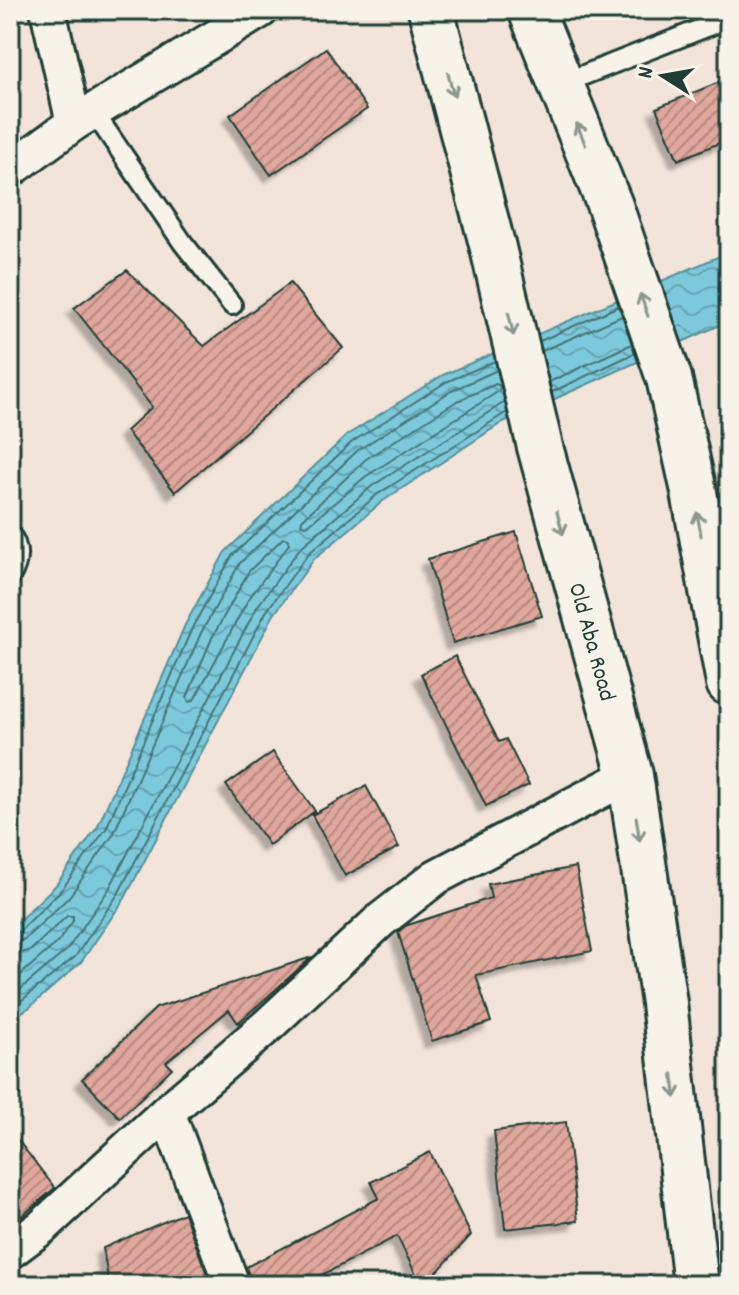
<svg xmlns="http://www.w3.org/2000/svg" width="739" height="1295" viewBox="0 0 739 1295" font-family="Dekko,sans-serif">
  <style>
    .water { fill: url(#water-waves); stroke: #579199; stroke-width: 2 }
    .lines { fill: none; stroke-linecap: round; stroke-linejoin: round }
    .shore { stroke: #457577; stroke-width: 2 }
    .building { fill: url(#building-hatch); stroke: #1f3d34; stroke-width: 2; filter: url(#shadow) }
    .service-casing { stroke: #1f3d34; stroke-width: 24 }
    .minor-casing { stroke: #1f3d34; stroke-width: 40 }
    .primary-casing { stroke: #1f3d34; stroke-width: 50 }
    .service { stroke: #f7f3e8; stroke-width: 18 }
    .minor { stroke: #f7f3e8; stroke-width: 34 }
    .primary { stroke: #f7f3e8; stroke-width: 44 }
    .oneway { stroke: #8b988e }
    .labels { text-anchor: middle; stroke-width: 6; stroke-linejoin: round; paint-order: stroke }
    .street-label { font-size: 24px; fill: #1f3d34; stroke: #f7f3e8 }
  </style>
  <defs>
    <pattern id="water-waves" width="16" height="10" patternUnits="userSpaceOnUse" patternTransform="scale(2)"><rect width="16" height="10" fill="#7dc9dc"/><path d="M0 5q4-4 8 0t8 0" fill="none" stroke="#66a4b3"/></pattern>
    <pattern id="building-hatch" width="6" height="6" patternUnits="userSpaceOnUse" patternTransform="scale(2)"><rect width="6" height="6" fill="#e0a79c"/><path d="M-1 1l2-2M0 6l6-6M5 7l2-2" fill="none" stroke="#b58980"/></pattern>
    <filter id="shadow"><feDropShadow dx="-7" dy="7" stdDeviation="2" flood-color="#0004"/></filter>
  </defs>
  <rect width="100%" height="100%" fill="#f2e4d9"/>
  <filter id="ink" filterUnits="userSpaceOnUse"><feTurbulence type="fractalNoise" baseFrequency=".0125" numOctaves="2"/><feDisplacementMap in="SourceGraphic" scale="16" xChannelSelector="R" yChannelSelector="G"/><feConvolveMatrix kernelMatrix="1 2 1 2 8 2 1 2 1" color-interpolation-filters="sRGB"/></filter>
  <g filter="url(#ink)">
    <!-- water -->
    <polygon class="water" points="729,252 729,321 503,422 383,501 314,559 273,616 125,898 81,962 30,1007 10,1020 10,929 56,885 98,826 185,625 225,552 347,435 443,375"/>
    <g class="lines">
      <!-- shore -->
      <g class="shore">
        <polyline points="540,341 619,306"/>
        <polyline points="542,351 622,316"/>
        <polyline points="549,382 632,344"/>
        <polygon points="496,384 500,386 499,391 365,477 307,526 301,525 302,520 366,459 457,401"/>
        <polyline points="552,392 635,353"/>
        <polygon points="283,538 288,539 289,544 248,600 194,700 189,702 187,697 212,638 249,571"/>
        <polyline points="10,934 19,932 62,889 106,829 192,628 232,556 352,442 446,382 495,361"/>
        <polyline points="10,944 25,939 69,897 113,835 201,633 240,563 358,450 451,391 497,370"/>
        <polyline points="10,956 31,950 67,916 73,916 73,921 58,942 10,984"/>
        <polyline points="10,998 67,950 109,889 257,607 300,548 372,486 505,402"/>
        <polyline points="10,1010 75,957 118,894 266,612 308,554 378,494 507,412"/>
      </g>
    </g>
    <!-- building -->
    <g class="building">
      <polygon points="326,48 367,109 271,175 230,115"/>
      <polygon points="729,78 729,139 678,160 656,108"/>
      <polygon points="127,270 204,346 290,283 343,348 175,492 126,431 152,407 74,308"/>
      <polygon points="516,532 542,616 453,643 428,559"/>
      <polygon points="455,656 499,742 506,739 529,785 486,806 421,674"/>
      <polygon points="273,752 315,811 269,845 226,785"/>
      <polygon points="366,786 399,847 345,876 312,815"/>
      <polygon points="576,867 592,951 476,975 491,1022 432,1041 398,932 405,926 491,898 488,884"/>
      <polygon points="312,957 238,1023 229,1010 166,1062 172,1068 120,1118 82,1079 156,1008"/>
      <polygon points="566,1122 578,1221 505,1229 494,1131"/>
      <polygon points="10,1130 55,1188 10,1226"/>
      <polygon points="430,1152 471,1235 425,1285 421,1285 397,1236 303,1285 252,1285 246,1267 379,1198 371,1182"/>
      <polygon points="184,1213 211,1285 109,1285 103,1248"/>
    </g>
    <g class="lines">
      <defs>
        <g id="service">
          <polyline points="561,84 729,18"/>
          <polyline points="93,111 183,243 232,305"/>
          <path d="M10,534c10,14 9,28 0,43"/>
        </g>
        <g id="minor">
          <polyline points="48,10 74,123"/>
          <polyline points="10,170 74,123 261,10"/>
          <polyline points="167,1112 232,1285"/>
          <polyline points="10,1251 42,1227 167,1112 266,1027 381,920 436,877 630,775"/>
        </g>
        <g id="primary">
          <path id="s1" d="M431,10l62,238 47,199 90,328 34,228 32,282"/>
          <polyline points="531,10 610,206 669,378 693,487 729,683"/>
        </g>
      </defs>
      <!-- service casing -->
      <use href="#service" class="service-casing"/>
      <!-- minor casing -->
      <use href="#minor" class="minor-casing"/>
      <!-- primary casing -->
      <use href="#primary" class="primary-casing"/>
      <!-- service -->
      <use href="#service" class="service"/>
      <!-- minor -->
      <use href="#minor" class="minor"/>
      <!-- primary -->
      <use href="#primary" class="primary"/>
    </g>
    <!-- one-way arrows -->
    <defs><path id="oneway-shaft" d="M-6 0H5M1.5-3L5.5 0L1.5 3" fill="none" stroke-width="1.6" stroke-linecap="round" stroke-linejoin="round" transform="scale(2)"/></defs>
    <g class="oneway">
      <use href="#oneway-shaft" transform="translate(451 85) rotate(75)"/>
      <use href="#oneway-shaft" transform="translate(581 134) rotate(-112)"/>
      <use href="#oneway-shaft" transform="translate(644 305) rotate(-109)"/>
      <use href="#oneway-shaft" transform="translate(511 324) rotate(77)"/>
      <use href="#oneway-shaft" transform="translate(560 523) rotate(75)"/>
      <use href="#oneway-shaft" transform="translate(699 524) rotate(-100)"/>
      <use href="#oneway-shaft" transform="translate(638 829) rotate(81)"/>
      <use href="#oneway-shaft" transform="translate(674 1086) rotate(83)"/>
    </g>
  </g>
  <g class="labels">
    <!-- street labels -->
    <g class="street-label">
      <text dy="8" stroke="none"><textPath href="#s1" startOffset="652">Old Aba Road</textPath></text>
    </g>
  </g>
  <!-- margin -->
  <rect width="739" height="1295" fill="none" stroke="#f7f3e8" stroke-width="40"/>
  <rect x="20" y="20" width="699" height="1255" fill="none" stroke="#1f3d34" stroke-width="3" filter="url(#ink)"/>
  <!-- north arrow -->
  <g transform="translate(663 76) rotate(281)" stroke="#f7f3e8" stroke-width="6" paint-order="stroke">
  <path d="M0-6L14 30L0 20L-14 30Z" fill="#1f3d34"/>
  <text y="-12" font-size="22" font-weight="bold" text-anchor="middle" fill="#1f3d34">N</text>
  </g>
</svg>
